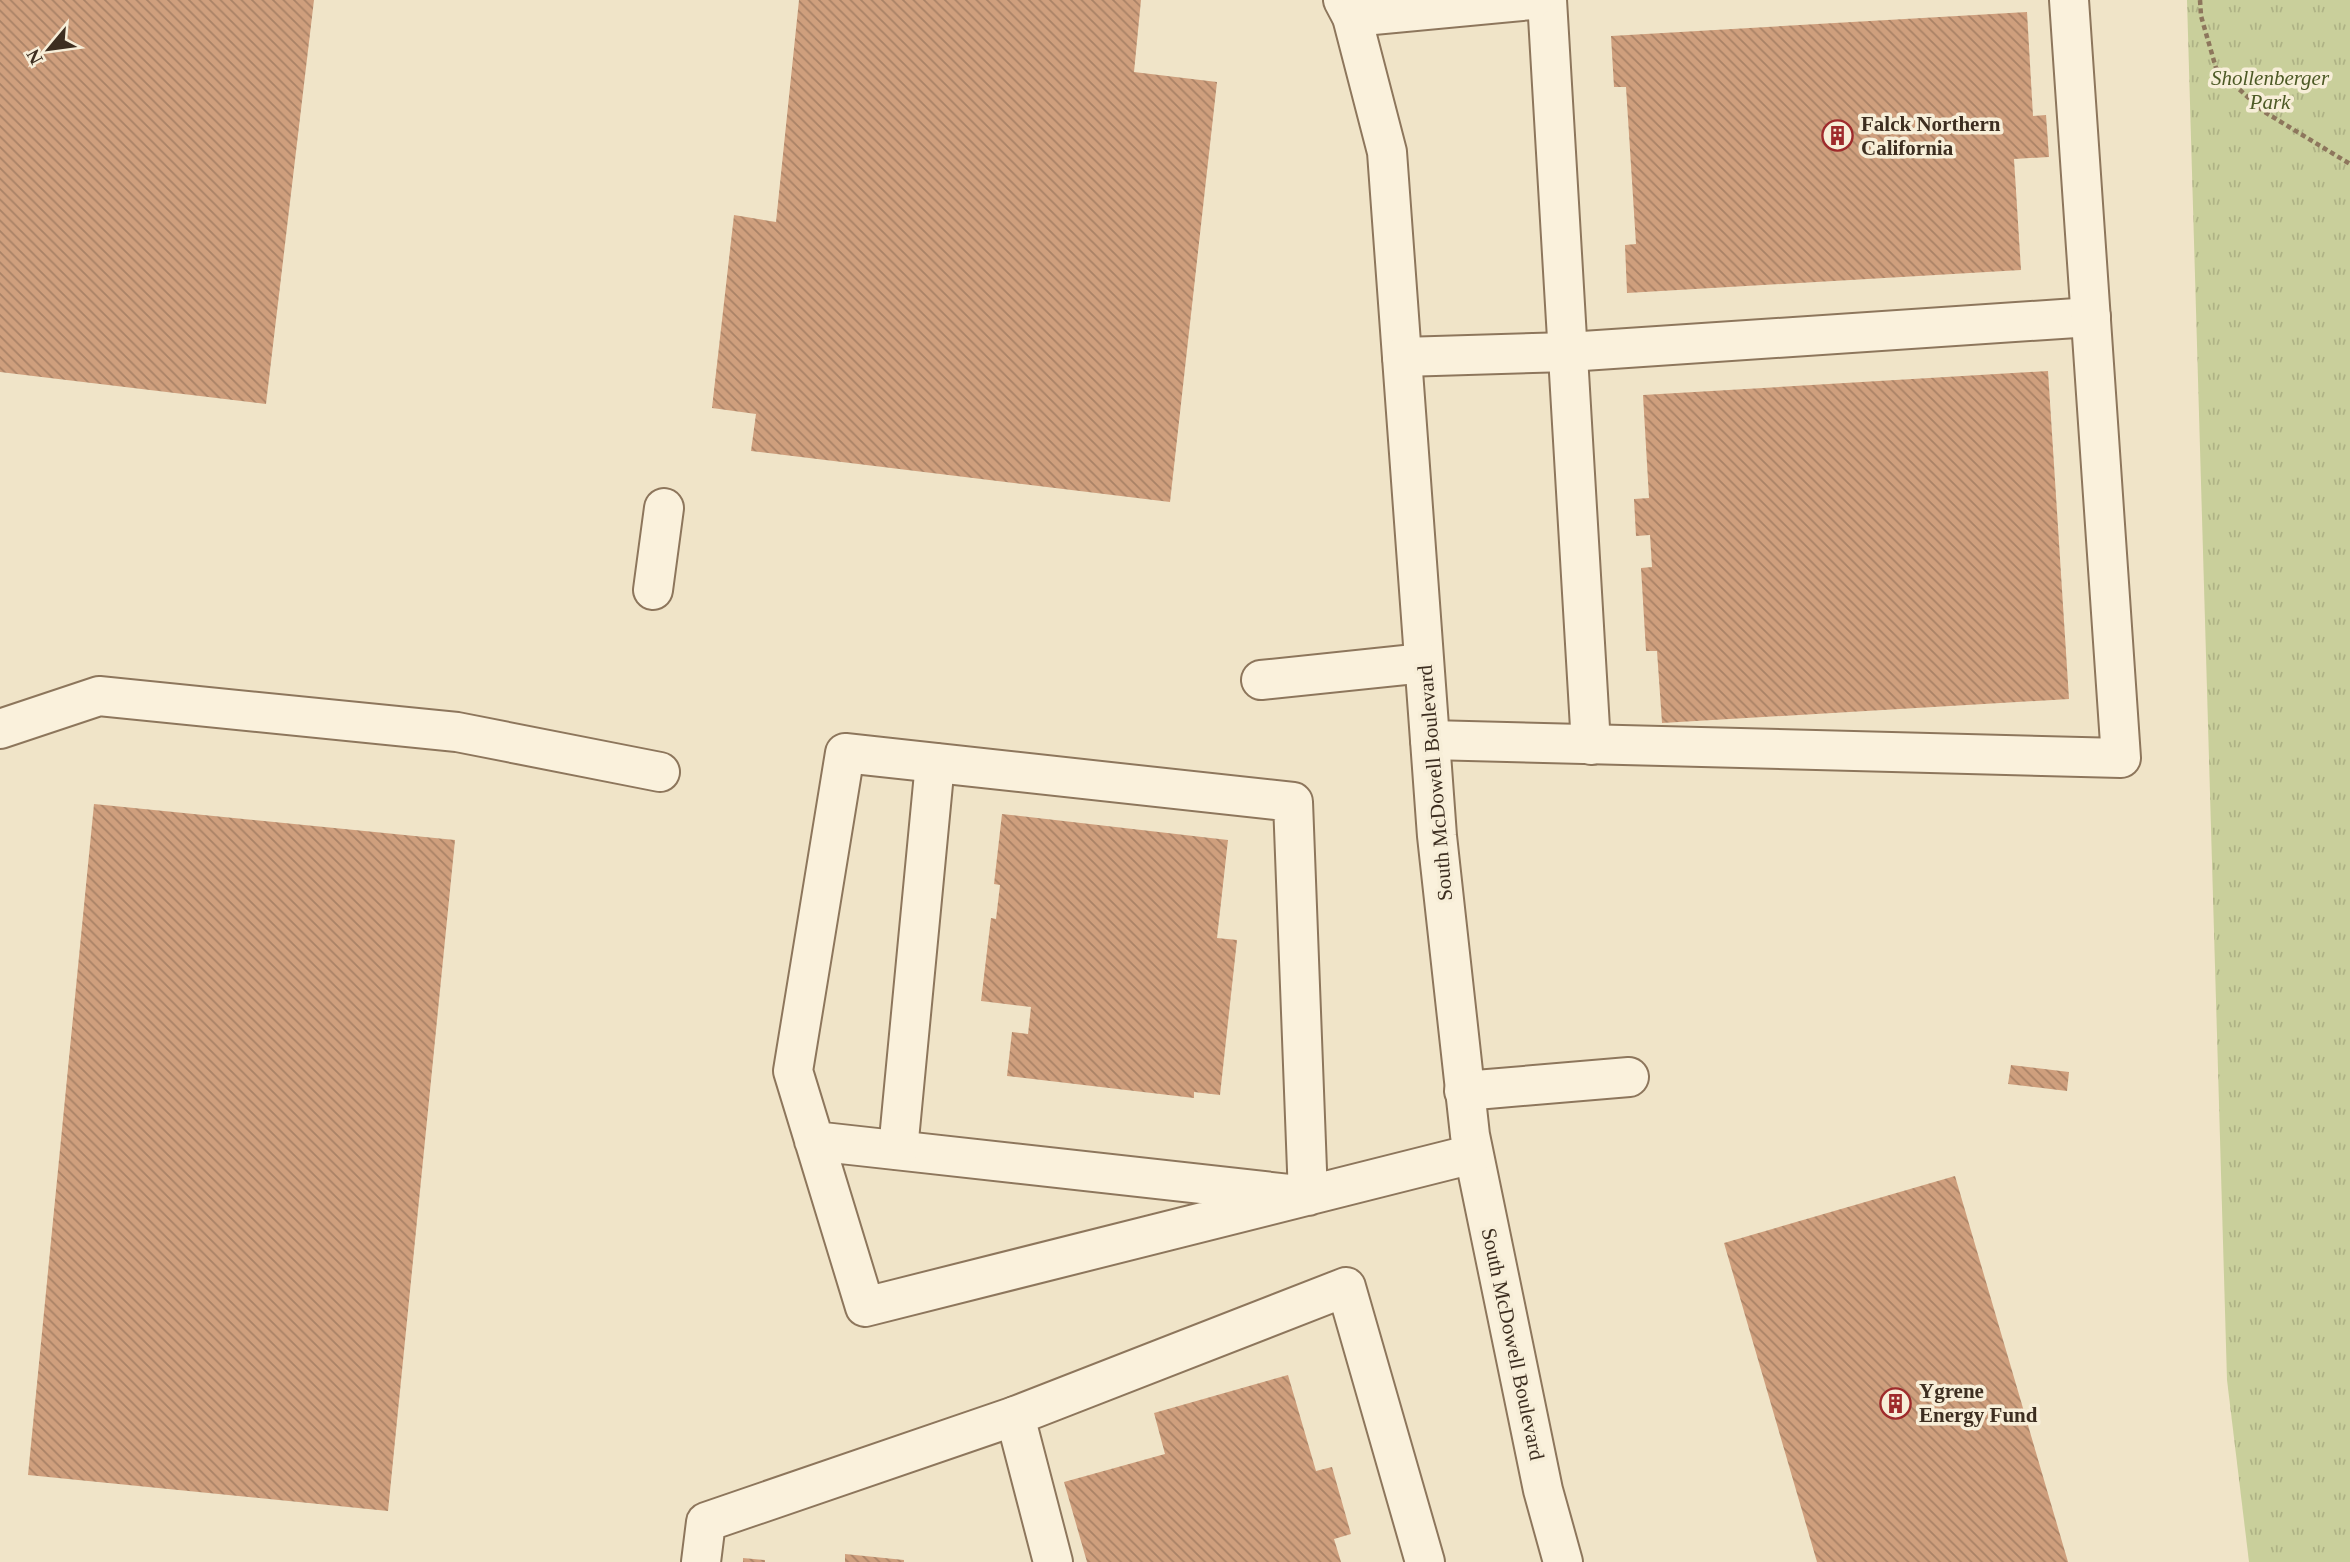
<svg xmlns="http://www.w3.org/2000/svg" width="2350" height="1562" viewBox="0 0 2350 1562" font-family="Georgia,serif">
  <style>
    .park { fill: url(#park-tufts) }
    .building { fill: url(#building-back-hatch) }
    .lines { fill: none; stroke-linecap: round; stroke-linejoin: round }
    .minor-casing { stroke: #8d765c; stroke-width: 42 }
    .path { stroke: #8d765c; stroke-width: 4.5; stroke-dasharray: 5 3.5; stroke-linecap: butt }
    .minor { stroke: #faf1dc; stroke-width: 38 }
    .labels { text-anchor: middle; stroke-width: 7; stroke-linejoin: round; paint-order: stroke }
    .park-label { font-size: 21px; font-style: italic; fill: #4d5a26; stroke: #f7eed8 }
    .poi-label { font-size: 21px; font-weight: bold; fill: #3d2e20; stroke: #f7eed8; text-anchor: start }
    .street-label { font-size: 21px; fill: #3d2e20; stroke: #f7eed8 }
  </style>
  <defs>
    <pattern id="park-tufts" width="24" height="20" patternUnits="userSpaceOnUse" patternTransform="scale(1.75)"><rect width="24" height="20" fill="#c9cf9b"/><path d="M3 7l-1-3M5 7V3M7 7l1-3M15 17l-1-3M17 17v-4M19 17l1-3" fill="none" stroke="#aeb285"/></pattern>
    <pattern id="building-back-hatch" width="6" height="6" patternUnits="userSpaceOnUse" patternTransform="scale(1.75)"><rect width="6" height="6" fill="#cf9f7d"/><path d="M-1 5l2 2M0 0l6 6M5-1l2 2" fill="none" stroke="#a98266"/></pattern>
  </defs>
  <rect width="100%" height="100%" fill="#f0e4c8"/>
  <!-- park -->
  <polygon class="park" points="2187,0 2350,0 2350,1562 2249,1562 2227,1380"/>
  <!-- building -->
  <g class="building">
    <polygon points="0,0 314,0 266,404 0,372"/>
    <polygon points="799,0 1141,0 1134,72 1217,82 1170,502 751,451 756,414 712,408 734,215 776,222"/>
    <polygon points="2027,12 2033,116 2046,115 2049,157 2014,159 2021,270 1627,293 1625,245 1636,244 1626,87 1614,87 1611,36"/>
    <polygon points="2048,371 2069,699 1662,723 1657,651 1646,651 1641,568 1652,567 1650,535 1636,536 1634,499 1649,498 1643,395"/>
    <polygon points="94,804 455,840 388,1511 28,1475"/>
    <polygon points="1002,814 1228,840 1217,938 1237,940 1220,1095 1194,1092 1194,1098 1007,1076 1012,1032 1028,1034 1031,1007 981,1001 991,918 996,919 1000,885 994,884"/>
    <polygon points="2011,1065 2069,1072 2067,1091 2008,1084"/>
    <polygon points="1955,1176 2068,1562 1817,1562 1724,1243"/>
    <polygon points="1288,1375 1316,1471 1332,1467 1351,1534 1334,1539 1341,1562 1087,1562 1064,1482 1165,1454 1154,1413"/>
    <polygon points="845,1554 904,1560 904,1562 845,1562"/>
    <polygon points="743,1558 765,1560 765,1562 743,1562"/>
  </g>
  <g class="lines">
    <defs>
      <g id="minor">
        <polyline points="1343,0 1352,17 1387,152 1437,836 1470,1135 1543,1490 1563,1562"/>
        <polyline points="1547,0 1591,745"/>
        <polyline points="1352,17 1532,0"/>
        <polyline points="1402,357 1568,352 2091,317"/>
        <polyline points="653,590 664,508"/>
        <polyline points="1261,680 1424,663"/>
        <polyline points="0,729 99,696 457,732 660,772"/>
        <polyline points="1430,740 2121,758 2069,0"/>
        <polyline points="1464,1091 1629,1077"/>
        <polyline points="814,1141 1308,1196 1293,802 845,753 793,1071 865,1307 1473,1154"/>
        <polyline points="898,1150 935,763"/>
        <polyline points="701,1562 706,1522 1015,1416"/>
        <polyline points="1053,1562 1015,1416 1346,1287 1425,1562"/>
      </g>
    </defs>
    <!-- minor casing -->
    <use href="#minor" class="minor-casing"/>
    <!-- path -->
    <polyline class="path" points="2200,0 2201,16 2216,68 2263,111 2350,164"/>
    <!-- minor -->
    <use href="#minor" class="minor"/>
  </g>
  <!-- icons -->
  <defs>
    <symbol id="building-ring" viewBox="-11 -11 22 22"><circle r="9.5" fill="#f7eed8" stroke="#9e2a2b" stroke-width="1.5"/><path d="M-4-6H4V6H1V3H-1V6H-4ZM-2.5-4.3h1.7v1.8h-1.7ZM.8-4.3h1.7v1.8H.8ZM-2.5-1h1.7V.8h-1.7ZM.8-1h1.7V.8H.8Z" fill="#9e2a2b"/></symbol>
  </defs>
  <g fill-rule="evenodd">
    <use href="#building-ring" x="1820" y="118" width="35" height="35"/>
    <use href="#building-ring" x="1878" y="1386" width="35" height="35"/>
  </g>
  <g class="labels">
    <!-- park labels -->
    <g class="park-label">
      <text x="2270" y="85">Shollenberger<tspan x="2270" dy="24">Park</tspan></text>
    </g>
    <!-- poi labels -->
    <g class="poi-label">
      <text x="1861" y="131">Falck Northern<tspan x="1861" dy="24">California</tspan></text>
      <text x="1919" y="1398">Ygrene<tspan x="1919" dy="24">Energy Fund</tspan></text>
    </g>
    <!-- street labels -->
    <g class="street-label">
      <text transform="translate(1435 783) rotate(-95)" y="7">South McDowell Boulevard</text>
      <text transform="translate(1513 1344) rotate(78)" y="7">South McDowell Boulevard</text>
    </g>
  </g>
  <!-- north arrow -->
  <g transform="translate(49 49) rotate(241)" stroke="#f7eed8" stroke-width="5" paint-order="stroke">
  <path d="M0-5L12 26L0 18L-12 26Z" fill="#3d2e20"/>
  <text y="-10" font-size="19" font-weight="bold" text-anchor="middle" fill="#3d2e20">N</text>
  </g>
</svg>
